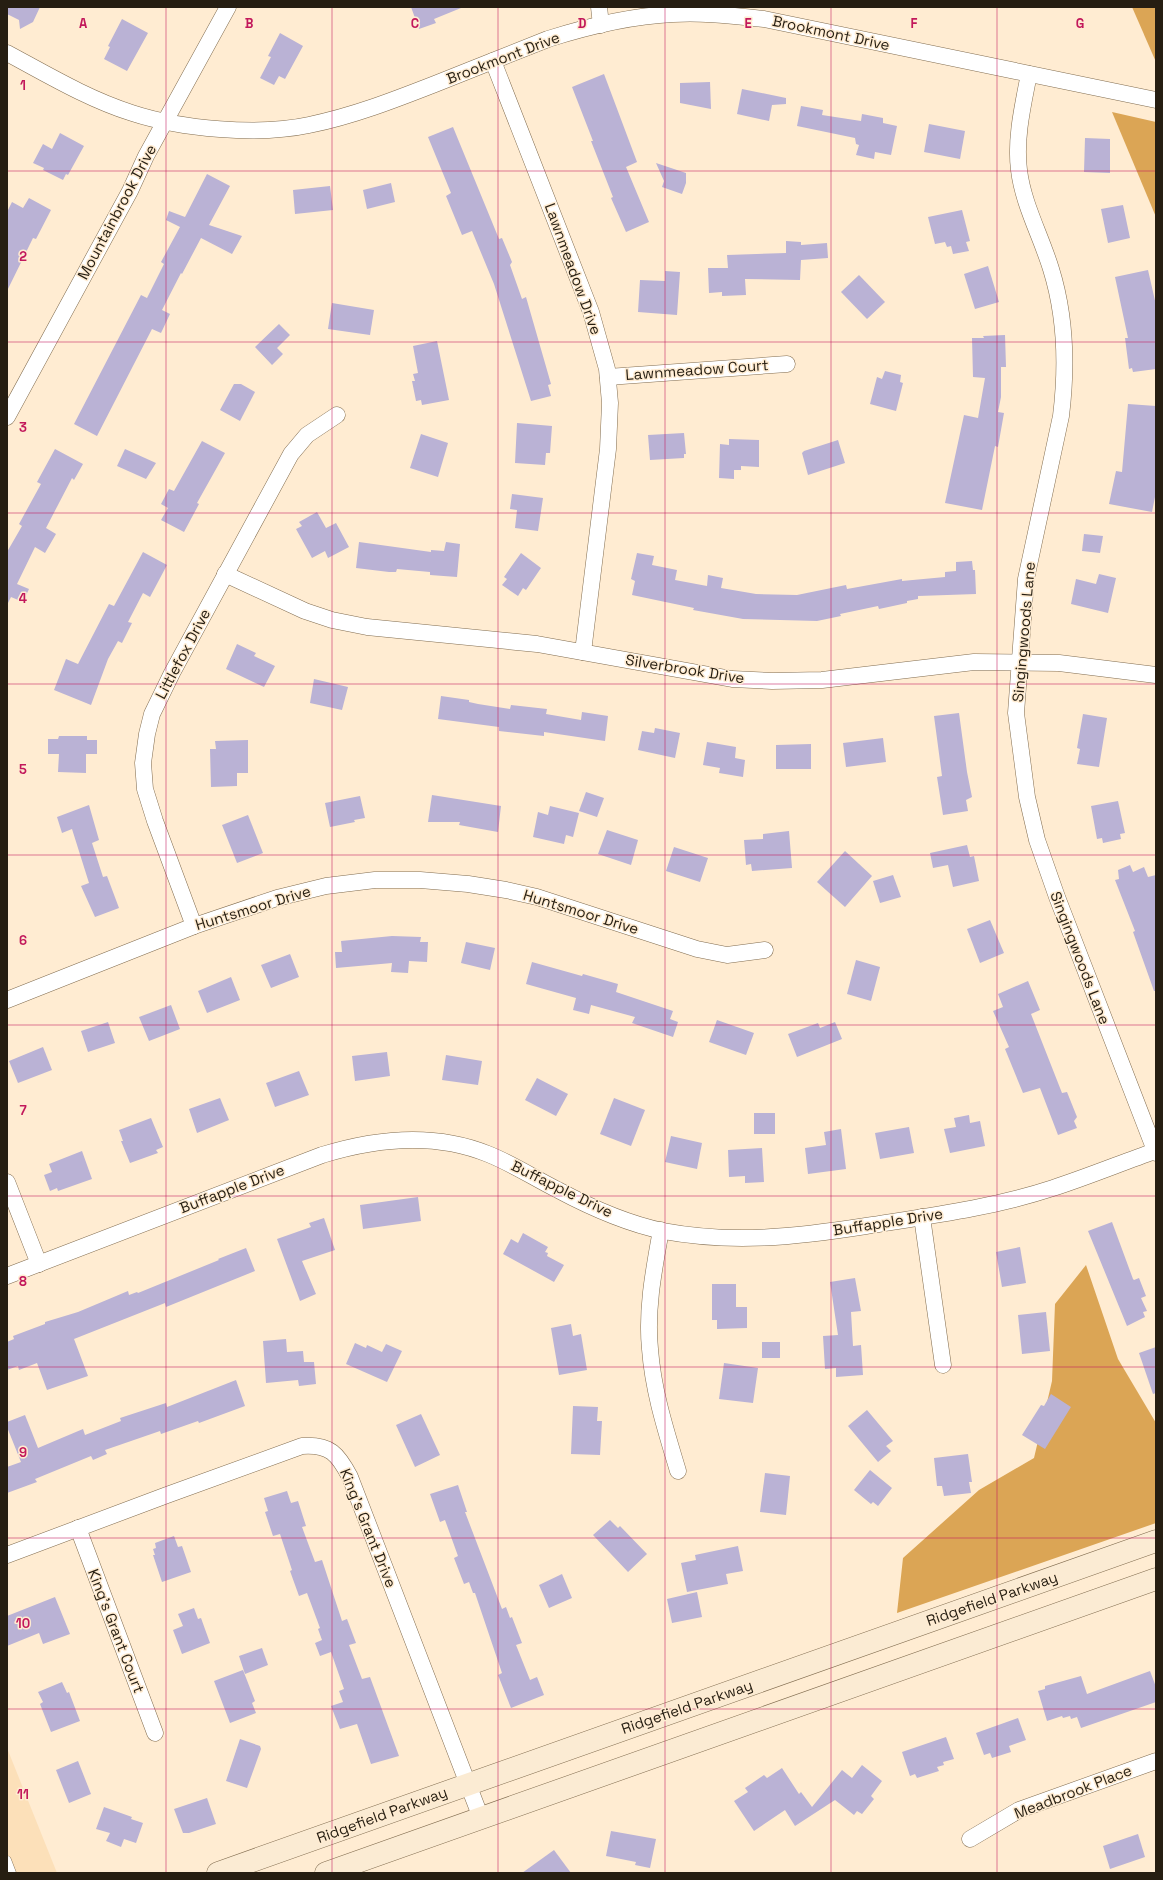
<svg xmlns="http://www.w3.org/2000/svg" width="1163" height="1880" viewBox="0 0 1163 1880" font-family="'Space Grotesk',sans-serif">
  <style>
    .built { fill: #fce0b9 }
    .forest { fill: #dba555 }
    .building { fill: #bab2d5 }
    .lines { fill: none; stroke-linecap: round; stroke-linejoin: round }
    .service-casing { stroke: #826d50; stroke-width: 9 }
    .minor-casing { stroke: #826d50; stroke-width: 17 }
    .secondary-casing { stroke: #826d50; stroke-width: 23 }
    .service { stroke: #fff; stroke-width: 8 }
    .minor { stroke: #fff; stroke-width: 16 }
    .secondary { stroke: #fbebd3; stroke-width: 22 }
    .grid { fill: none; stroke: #c2185b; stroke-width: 1; stroke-opacity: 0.55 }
    .labels { text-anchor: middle; stroke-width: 3; stroke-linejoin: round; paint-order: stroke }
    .street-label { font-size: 15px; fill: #261e12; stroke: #ffecd2 }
    .grid-label { font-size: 13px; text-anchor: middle; font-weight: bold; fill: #c2185b; stroke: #ffecd2; stroke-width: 3; stroke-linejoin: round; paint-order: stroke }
  </style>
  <rect width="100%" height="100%" fill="#ffecd2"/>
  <!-- built -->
  <polygon class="built" points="7,1748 57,1873 7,1873"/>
  <!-- forest -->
  <g class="forest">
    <polygon points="1132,7 1156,7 1156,62"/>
    <polygon points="1112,112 1156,122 1156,217"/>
    <polygon points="1086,1265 1118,1359 1156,1423 1156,1523 897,1613 903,1558 979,1490 1034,1458 1052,1381 1055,1304"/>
  </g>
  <!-- building -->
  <g class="building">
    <polygon points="7,7 40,7 33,22 20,29 19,20 7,14"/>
    <polygon points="411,7 461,7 461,8 434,19 436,23 419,29"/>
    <polygon points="122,19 148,33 127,71 104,59 110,47 108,46"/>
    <polygon points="280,33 303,46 285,79 279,76 274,85 260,78 271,57 268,56"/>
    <polygon points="604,74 637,162 626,167 649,222 626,232 611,198 613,197 591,141 593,141 572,87"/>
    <polygon points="710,82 711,109 680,103 680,83"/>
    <polygon points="742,89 786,98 786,104 772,105 769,121 737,114"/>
    <polygon points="801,106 823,110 822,115 861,121 862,114 883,118 883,123 897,126 891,155 875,152 874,159 856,155 859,145 856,144 855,138 797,126"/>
    <polygon points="929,124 965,131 960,159 924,152"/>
    <polygon points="453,127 499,239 502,238 512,262 510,265 522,299 526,297 551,384 548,385 551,396 531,401 494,284 472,231 462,235 446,196 451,193 428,137"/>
    <polygon points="60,133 84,146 68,175 66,174 63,180 43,170 44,168 33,163 43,144 52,149"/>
    <polygon points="1085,138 1110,139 1110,173 1084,172"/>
    <polygon points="656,163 686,173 686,183 682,194 662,187 664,181"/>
    <polygon points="207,174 230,186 209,225 242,236 232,254 201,238 182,274 181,273 162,310 170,314 161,333 152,329 97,436 74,424 141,295 147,298 164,264 161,262 180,227 166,220 169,211 185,217"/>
    <polygon points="391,183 395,202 367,209 363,190"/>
    <polygon points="330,186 333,210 295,214 293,190"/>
    <polygon points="29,198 51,210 36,239 33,238 7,291 7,212 12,202 23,208"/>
    <polygon points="1123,205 1130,238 1108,243 1101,209"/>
    <polygon points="962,210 970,241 966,242 969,251 953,254 951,246 947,247 945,242 935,244 928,217"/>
    <polygon points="786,241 801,242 801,245 827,243 828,258 801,260 800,280 745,279 746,295 722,296 722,292 709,293 708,268 728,268 727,255 786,253"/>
    <polygon points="988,266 999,302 975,309 964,274"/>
    <polygon points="1148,270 1156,305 1156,369 1133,372 1132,368 1129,369 1125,338 1128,338 1115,277"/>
    <polygon points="665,271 680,272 677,315 638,312 640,280 665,281"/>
    <polygon points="859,275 885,302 867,319 841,292"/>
    <polygon points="332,303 374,310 370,335 328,329"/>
    <polygon points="279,324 290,335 277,348 283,354 272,365 255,347"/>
    <polygon points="1005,335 1006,367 1001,367 1001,397 998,412 1004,413 998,447 995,446 982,510 945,503 964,415 978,418 985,378 973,377 972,338 984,338 983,336"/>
    <polygon points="437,341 449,400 422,405 421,400 416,401 412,381 415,381 413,374 418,373 413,346"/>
    <polygon points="885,371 901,375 900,382 903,383 896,411 870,404 877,377 882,379"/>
    <polygon points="234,384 241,384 255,392 240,421 220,410"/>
    <polygon points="1128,404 1156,406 1156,492 1152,512 1109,504 1116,471 1122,472"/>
    <polygon points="517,423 552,426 550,453 546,453 545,465 515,463"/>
    <polygon points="684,433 686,454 684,454 684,458 650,460 648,435"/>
    <polygon points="421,434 448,443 438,477 410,468"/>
    <polygon points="729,439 759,440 759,467 741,466 741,470 734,470 734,479 719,478 720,444 729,445"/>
    <polygon points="838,440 845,463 808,475 802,453 804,451"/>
    <polygon points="202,441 225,453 197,503 199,504 184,532 161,520 168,508 161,504 169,489 174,491"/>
    <polygon points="55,449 83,464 74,480 72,478 46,528 56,534 45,553 35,547 17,584 29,589 23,602 11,597 7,605 7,552 22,526 19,524 41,484 37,482"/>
    <polygon points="125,449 156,463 146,479 117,466"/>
    <polygon points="512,494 543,498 538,531 515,528 517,510 510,509"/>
    <polygon points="317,512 326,528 336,523 349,547 328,558 325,551 312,558 296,529 302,526 299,522"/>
    <polygon points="1084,534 1103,536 1100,553 1082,551"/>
    <polygon points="359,542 431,552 431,550 444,551 446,542 460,544 457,577 430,575 430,572 397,569 396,572 389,572 356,568"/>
    <polygon points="143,552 167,565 150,597 143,593 128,622 132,623 122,643 118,641 108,659 91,705 54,690 66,659 78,664 109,604 114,606"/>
    <polygon points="521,553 541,568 526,590 523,588 518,596 502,585 507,579 504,577"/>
    <polygon points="637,553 654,556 652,565 677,570 675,580 707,586 708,575 723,578 721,588 756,594 797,595 846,585 847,589 902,579 902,581 945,577 945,572 956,571 956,562 972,561 973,570 975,570 976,594 918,596 918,599 907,601 907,603 879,609 878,606 840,614 841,616 817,621 743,619 693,610 694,608 632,595 635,581 631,579"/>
    <polygon points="1099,574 1116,578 1108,613 1071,604 1076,579 1096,584"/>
    <polygon points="237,644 256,653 254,656 275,666 264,687 226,669"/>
    <polygon points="314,679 348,687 342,710 310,703"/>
    <polygon points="441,696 469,700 469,702 478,704 510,709 511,705 547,709 546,714 581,720 582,712 608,716 605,741 544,732 544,736 499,731 499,727 438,719"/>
    <polygon points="959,713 967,772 972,797 966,800 968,811 943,815 937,777 942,776 934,716"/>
    <polygon points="1083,714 1107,718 1099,767 1077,764 1080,749 1077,748"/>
    <polygon points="655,728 680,733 675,758 638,750 642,731 654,733"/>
    <polygon points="59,736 87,736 87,740 97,740 97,754 86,754 86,773 58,772 59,754 48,754 48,739 58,739"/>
    <polygon points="883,738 886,762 846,767 843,743"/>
    <polygon points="248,740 248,773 237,773 237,786 211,787 210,749 216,749 215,741"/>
    <polygon points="707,742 736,747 735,758 745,760 743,777 719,773 720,768 703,765"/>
    <polygon points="811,744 811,769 776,769 776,745"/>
    <polygon points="586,792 604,798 597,817 579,811"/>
    <polygon points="432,795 501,806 498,832 459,825 460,822 428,822"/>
    <polygon points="360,796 365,818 354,820 355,822 330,827 325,803"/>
    <polygon points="1118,801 1125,833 1120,834 1121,839 1103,843 1102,838 1097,839 1091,806"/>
    <polygon points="89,805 99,840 92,843 103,877 107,876 119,908 95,917 81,886 89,883 72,829 62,833 57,817"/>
    <polygon points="550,806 579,813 573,837 566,835 564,844 533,837 538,812 548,815"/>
    <polygon points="248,815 263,853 237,863 222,825"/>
    <polygon points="607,830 638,840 631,865 598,854"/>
    <polygon points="789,831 792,868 752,871 751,864 746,865 744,840 763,839 763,834"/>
    <polygon points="967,845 970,857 974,856 979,881 953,887 948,865 933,868 930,853"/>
    <polygon points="674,847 708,858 700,882 666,871"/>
    <polygon points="845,851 872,876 845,907 817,882"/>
    <polygon points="1130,865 1133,872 1144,867 1148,877 1156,875 1156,991 1154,991 1133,932 1135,931 1115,880 1119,879 1118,870"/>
    <polygon points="893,875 901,897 880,903 873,881"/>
    <polygon points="990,920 1004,953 980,963 967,929"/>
    <polygon points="392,936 421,937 420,942 428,942 427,962 409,961 408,973 391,972 392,963 336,968 335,952 342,952 341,941"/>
    <polygon points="466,942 495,948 490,970 461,963"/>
    <polygon points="290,954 299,977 271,988 261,965"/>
    <polygon points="856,960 880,967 871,1001 847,994"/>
    <polygon points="532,962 582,976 583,974 618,984 616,992 673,1011 670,1019 678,1022 673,1037 632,1023 635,1017 591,1005 589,1014 573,1010 576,998 526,984"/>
    <polygon points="231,977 240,1000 207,1013 198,991"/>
    <polygon points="1028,981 1040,1010 1031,1014 1062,1093 1067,1092 1077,1117 1074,1121 1077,1128 1058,1135 1040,1088 1023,1093 1005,1049 1009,1047 993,1011 1003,1007 998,994"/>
    <polygon points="171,1005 180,1029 149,1041 139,1017"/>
    <polygon points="717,1020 754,1033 746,1055 709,1042"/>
    <polygon points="108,1022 115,1043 88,1052 81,1031"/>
    <polygon points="835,1022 842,1039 797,1057 788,1034 818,1023 820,1028"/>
    <polygon points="43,1047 52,1070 18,1083 9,1061"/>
    <polygon points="387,1052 390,1076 355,1081 352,1056"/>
    <polygon points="446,1055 482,1061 478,1085 442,1080"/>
    <polygon points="299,1071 309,1095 275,1107 266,1083"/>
    <polygon points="537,1078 568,1094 556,1116 525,1100"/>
    <polygon points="220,1098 229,1120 197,1133 189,1109"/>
    <polygon points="614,1098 645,1110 631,1146 600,1134"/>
    <rect x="754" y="1113" width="21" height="21"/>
    <polygon points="969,1115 970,1123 980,1121 985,1146 950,1153 944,1129 956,1127 954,1118"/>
    <polygon points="151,1118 163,1147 156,1150 158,1153 130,1163 121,1141 123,1141 119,1130"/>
    <polygon points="909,1127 914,1153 880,1159 875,1133"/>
    <polygon points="841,1129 846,1169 808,1174 805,1148 826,1145 824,1132"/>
    <polygon points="671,1136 702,1143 697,1169 665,1162"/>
    <polygon points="762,1148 764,1182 745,1183 745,1176 729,1177 728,1150"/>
    <polygon points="82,1151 92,1179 58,1191 57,1188 50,1191 44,1175 52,1172 49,1164"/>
    <polygon points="418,1197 421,1221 363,1229 360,1205"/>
    <polygon points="324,1218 335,1250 302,1261 316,1294 300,1301 277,1239 311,1227 309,1223"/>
    <polygon points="1112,1222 1133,1279 1134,1280 1139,1278 1146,1296 1141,1298 1147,1311 1143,1312 1145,1317 1127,1326 1088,1231"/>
    <polygon points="523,1233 548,1247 545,1252 548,1253 547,1256 564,1265 554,1282 503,1254 511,1239 518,1243"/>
    <polygon points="1020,1247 1026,1283 1002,1287 996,1252"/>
    <polygon points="246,1248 255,1271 166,1307 165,1303 74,1339 88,1376 47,1390 37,1363 19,1370 18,1366 7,1370 7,1342 14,1339 13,1336 45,1324 45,1322 78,1312 128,1291 129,1295 137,1292 138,1293 219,1260 218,1259"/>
    <polygon points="855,1278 861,1311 851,1312 853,1346 861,1345 863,1375 836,1377 836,1368 825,1369 823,1336 838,1335 830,1282"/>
    <polygon points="712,1284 736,1284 736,1307 747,1307 747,1328 717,1329 717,1320 712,1320"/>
    <polygon points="1046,1312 1050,1351 1022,1354 1018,1315"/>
    <polygon points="571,1324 573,1336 581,1334 587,1370 559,1375 551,1328"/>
    <polygon points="286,1339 287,1352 303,1351 304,1362 314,1362 316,1384 299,1386 298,1380 266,1383 263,1341"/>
    <rect x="762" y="1342" width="18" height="16"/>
    <polygon points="355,1343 366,1348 367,1345 382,1352 386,1344 402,1351 387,1382 346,1364"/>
    <polygon points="1156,1347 1156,1393 1153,1394 1139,1353"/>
    <polygon points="724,1363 758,1368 753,1403 719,1399"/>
    <polygon points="236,1380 245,1406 199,1423 198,1421 161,1434 160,1431 105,1450 107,1454 93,1460 91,1456 35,1479 37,1482 7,1493 7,1467 21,1462 7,1427 7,1422 25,1415 38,1448 83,1429 85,1435 121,1421 120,1418 166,1403 167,1407"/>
    <polygon points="1051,1394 1071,1407 1045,1449 1022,1435 1041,1405 1044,1406"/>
    <polygon points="573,1406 598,1407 597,1421 602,1421 600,1455 571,1454"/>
    <polygon points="867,1410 893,1441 886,1446 891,1451 878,1462 848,1426"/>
    <polygon points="421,1414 440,1455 415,1467 396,1425"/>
    <polygon points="968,1454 972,1482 969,1482 971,1493 944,1496 942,1486 937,1486 934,1458"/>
    <polygon points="870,1470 892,1488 878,1506 873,1502 871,1504 854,1490"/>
    <polygon points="765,1473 790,1476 786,1515 760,1512"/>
    <polygon points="458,1485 467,1512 465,1512 502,1609 506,1607 510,1618 512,1617 522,1643 516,1645 530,1680 537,1677 544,1695 511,1708 498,1675 502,1673 475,1593 473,1593 469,1582 464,1584 454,1558 458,1556 445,1520 440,1522 430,1494"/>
    <polygon points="287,1491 291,1503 298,1501 306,1526 302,1527 315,1562 322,1560 342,1621 347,1619 356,1643 349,1645 362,1679 370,1677 399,1756 371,1764 357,1724 340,1729 331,1706 343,1702 339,1691 344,1689 331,1652 320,1656 315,1643 322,1640 318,1629 320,1628 307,1593 299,1596 290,1571 292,1570 280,1534 273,1536 265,1512 268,1511 264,1498"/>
    <polygon points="610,1520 618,1528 620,1526 647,1554 628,1572 593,1535"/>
    <polygon points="174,1536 178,1547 182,1546 191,1572 162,1582 153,1555 155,1555 153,1549 156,1548 155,1543"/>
    <polygon points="738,1546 743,1571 726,1574 728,1584 687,1592 681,1563 696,1560 695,1555"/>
    <polygon points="562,1574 572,1598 549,1608 539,1585"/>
    <polygon points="697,1592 702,1617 672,1623 667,1599"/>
    <polygon points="55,1597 70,1634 43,1644 39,1633 7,1646 7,1616"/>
    <polygon points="194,1608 198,1619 201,1618 210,1643 182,1654 173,1630 183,1626 178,1614"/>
    <polygon points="262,1648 268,1665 245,1674 239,1656"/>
    <polygon points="243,1670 255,1701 252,1703 256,1713 230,1723 214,1681"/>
    <polygon points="1150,1671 1156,1687 1156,1702 1081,1728 1077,1717 1071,1719 1070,1716 1063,1718 1062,1716 1047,1721 1038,1691 1045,1689 1045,1686 1081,1676 1087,1694"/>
    <polygon points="62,1682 67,1693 69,1692 80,1721 51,1732 40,1704 43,1702 38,1692"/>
    <polygon points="1018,1718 1026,1740 1009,1746 1011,1752 992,1758 990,1753 984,1755 976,1733"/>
    <polygon points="946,1737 954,1759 943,1762 944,1765 937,1767 939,1771 917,1778 915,1774 910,1776 902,1752"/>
    <polygon points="240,1739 260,1746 261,1749 247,1788 226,1781"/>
    <polygon points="78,1761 91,1794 69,1803 56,1770"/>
    <polygon points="862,1765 882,1781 871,1796 874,1799 862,1814 857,1811 854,1815 835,1800 795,1826 785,1810 754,1831 734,1801 748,1792 745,1788 764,1775 767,1778 782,1768 799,1794 801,1792 812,1807 842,1770 852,1778"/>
    <polygon points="207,1798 216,1824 189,1833 183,1833 174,1809"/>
    <polygon points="104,1807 132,1817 131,1819 143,1823 136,1843 124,1839 121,1847 106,1841 110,1833 96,1829"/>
    <polygon points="611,1831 656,1839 650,1868 635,1865 636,1862 606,1856"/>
    <polygon points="1138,1834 1145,1857 1110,1869 1103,1846"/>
    <polygon points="554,1850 571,1873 522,1873"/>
  </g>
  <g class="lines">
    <defs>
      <polyline id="service" points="7,1860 12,1873"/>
      <g id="minor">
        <polyline points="599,7 601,25"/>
        <path d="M7,53c41,22 81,46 125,60 49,16 126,23 177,12 44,-9 85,-25 126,-41 38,-15 75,-30 113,-45 41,-13 82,-23 125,-25 30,-2 61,2 91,5l392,81"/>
        <polyline points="493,61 591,312 607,369 610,403 608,449 583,652"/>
        <path d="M1029,74c-6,31 -14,64 -10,96 4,34 22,66 32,99 15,48 16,98 10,147l-35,163 -10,134 11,84 10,43 20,57 99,256"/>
        <polyline points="608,377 787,364"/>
        <polyline points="7,417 130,191 146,156 228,7"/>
        <polyline points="225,574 305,611 332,620 367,627 537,644 732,679 772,681 822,680 974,662 1059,663 1156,675"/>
        <polyline points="194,926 155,821 145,789 143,763 147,734 152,714 172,673 291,454 307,435 337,415"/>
        <polyline points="7,1000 194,926 277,898 326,886 375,880 420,880 468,884 506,890 537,897 697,949 727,955 765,950"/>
        <polyline points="7,1182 39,1264"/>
        <polyline points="922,1217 943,1365"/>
        <path d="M661,1230c-7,39 -15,79 -11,119 3,42 16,82 28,122"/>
        <path d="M7,1276l315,-121c55,-17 112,-23 166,-1 25,10 46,24 70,36 30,16 71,34 105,41 70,13 133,6 203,-5 63,-10 126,-18 187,-38 34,-11 68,-25 102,-37"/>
        <polyline points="78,1528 155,1733"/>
        <path d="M7,1555l160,-60 135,-49c28,-2 36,8 48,31l131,341"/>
        <polyline points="970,1839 1019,1810 1156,1761"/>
      </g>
      <g id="secondary">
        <polyline points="218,1873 1156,1541"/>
        <polyline points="326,1873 1156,1579"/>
      </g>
    </defs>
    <!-- service casing -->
    <use href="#service" class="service-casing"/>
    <!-- minor casing -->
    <use href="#minor" class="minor-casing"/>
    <!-- secondary casing -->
    <use href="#secondary" class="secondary-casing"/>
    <!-- service -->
    <use href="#service" class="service"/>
    <!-- minor -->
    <use href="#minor" class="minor"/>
    <!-- secondary -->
    <use href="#secondary" class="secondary"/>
  </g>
  <!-- grid -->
  <path class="grid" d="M166,7v1866M332,7v1866M498,7v1866M665,7v1866M831,7v1866M997,7v1866M7,171h1149M7,342h1149M7,513h1149M7,684h1149M7,855h1149M7,1025h1149M7,1196h1149M7,1367h1149M7,1538h1149M7,1709h1149"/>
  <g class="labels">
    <!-- street labels -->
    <g class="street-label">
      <text transform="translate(831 33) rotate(12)" y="5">Brookmont Drive</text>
      <text transform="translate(503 58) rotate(-21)" y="5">Brookmont Drive</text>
      <text transform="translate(117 212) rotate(-62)" y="5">Mountainbrook Drive</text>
      <text transform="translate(573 269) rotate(70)" y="5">Lawnmeadow Drive</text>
      <text transform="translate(697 370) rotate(-4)" y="5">Lawnmeadow Court</text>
      <text transform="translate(1024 632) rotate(-85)" y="5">Singingwoods Lane</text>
      <text transform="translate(183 654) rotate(-62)" y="5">Littlefox Drive</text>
      <text transform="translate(685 669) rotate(9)" y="5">Silverbrook Drive</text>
      <text transform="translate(253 908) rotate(-17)" y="5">Huntsmoor Drive</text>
      <text transform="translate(581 912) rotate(17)" y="5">Huntsmoor Drive</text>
      <text transform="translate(1080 958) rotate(69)" y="5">Singingwoods Lane</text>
      <text transform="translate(232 1189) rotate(-21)" y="5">Buffapple Drive</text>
      <text transform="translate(562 1189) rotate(26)" y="5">Buffapple Drive</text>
      <text transform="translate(888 1222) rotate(-9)" y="5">Buffapple Drive</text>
      <text transform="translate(368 1528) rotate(68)" y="5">King's Grant Drive</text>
      <text transform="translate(992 1599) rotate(-19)" y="5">Ridgefield Parkway</text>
      <text transform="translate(116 1631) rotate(69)" y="5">King's Grant Court</text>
      <text transform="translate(687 1707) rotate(-19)" y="5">Ridgefield Parkway</text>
      <text transform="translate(1073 1792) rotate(-21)" y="5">Meadbrook Place</text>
      <text transform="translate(382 1815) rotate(-20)" y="5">Ridgefield Parkway</text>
    </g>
  </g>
  <g class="grid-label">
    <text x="83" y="28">A</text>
    <text x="249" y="28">B</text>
    <text x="415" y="28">C</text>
    <text x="582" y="28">D</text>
    <text x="748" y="28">E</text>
    <text x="914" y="28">F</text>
    <text x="1080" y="28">G</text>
    <text x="23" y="90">1</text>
    <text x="23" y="261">2</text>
    <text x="23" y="432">3</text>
    <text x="23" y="603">4</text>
    <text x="23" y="774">5</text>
    <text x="23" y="945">6</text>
    <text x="23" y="1115">7</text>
    <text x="23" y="1286">8</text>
    <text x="23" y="1457">9</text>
    <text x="23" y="1628">10</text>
    <text x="23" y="1799">11</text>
  </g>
  <!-- border -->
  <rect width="1163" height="1880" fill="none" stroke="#261e12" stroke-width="16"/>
</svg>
